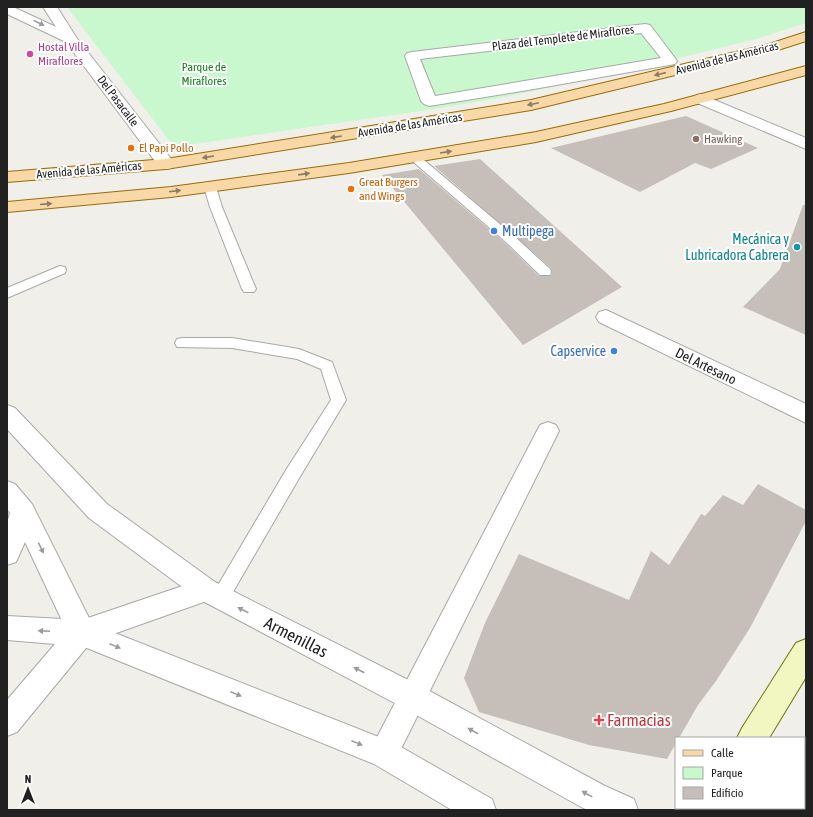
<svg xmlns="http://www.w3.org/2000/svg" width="813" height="817" viewBox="0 0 813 817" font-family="'Asap Condensed',sans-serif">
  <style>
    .park { fill: #c9f8cf }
    .building { fill: #c6beb8 }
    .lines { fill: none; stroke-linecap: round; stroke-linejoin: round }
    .service-casing { stroke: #a8a8a8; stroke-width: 2 }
    .pedestrian-casing { stroke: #a8a8a8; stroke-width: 2 }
    .minor-casing { stroke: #a8a8a8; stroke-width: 2 }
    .tertiary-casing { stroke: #a8a8a8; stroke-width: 2 }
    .secondary-casing { stroke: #67760b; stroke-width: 2 }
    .primary-casing { stroke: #976d07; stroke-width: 2 }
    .service { fill: #fff; fill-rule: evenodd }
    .pedestrian { fill: #fff; fill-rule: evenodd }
    .minor { fill: #fff; fill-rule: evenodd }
    .tertiary { fill: #fff; fill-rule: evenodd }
    .secondary { fill: #f2f7c1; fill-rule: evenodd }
    .primary { fill: #f8d8a7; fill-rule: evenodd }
    .oneway { fill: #9b9b9b }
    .oneway2 { fill: #8c7c64 }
    .hotel-dot { fill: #d1479c; stroke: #fff; stroke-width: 1.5 }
    .education-dot { fill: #8d6e63; stroke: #fff; stroke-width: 1.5 }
    .food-dot { fill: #e8710a; stroke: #fff; stroke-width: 1.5 }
    .shop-dot { fill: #3f7fe0; stroke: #fff; stroke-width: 1.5 }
    .culture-dot { fill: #0f9aa8; stroke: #fff; stroke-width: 1.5 }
    .health-dot { fill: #e0444e; stroke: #fff; stroke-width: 1.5 }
    .labels { text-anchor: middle; stroke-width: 4; stroke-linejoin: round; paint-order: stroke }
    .far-street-label { font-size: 12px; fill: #212121; stroke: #fff }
    .far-hotel-label { font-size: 12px; fill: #b23c85; stroke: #fff; text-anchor: start }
    .far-park-label { font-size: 12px; fill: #127d1e; stroke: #fff }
    .far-education-label { font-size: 12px; fill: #785e54; stroke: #fff; text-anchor: start }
    .far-food-label { font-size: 12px; fill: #c56008; stroke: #fff; text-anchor: start }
    .shop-label { font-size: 14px; fill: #366cbe; stroke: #fff; text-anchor: start }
    .culture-label { font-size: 14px; fill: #0d838f; stroke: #fff; text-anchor: end }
    .street-label { font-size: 14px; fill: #212121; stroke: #fff }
    .near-street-label { font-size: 17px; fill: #212121; stroke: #fff }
    .near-health-label { font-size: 17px; fill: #be3a42; stroke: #fff; text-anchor: start }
  </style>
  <rect width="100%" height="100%" fill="#f1efe9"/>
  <!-- park -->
  <polygon class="park" points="67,7 806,7 806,23 756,39 670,60 511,96 428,110 174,147"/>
  <!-- building -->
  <g class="building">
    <polygon points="686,116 758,148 711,169 695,163 640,192 551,148"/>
    <polygon points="480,159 622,287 523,345 382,175 419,169 505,243 539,276 551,276 552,272 551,268 434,166"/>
    <polygon points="803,205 806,205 806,335 743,307 780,269"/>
    <polygon points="758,484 806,510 806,521 750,628 716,681 698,705 679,738 676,738 676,743 667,759 589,745 479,712 464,678 485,623 519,554 629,600 651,551 669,565 701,514 705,516 723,495 743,505"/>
  </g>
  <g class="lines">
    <defs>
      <g id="service">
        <polygon points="414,154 418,155 514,236 550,269 551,272 550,275 540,275 506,242 410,159 408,157"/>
        <polygon points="210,183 216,187 222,207 256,289 254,292 244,292 242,289 210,207 204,187"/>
        <polygon points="60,266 65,267 66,270 65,273 7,298 7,288"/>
        <polygon points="182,338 232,338 299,349 332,362 346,400 298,480 226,604 220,606 214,604 211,598 214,592 286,470 331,400 321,369 297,359 232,348 177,347 175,343 177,339"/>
      </g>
      <path id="pedestrian" d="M645,24l5,1 25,33 2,3 -2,3 -147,26 -99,16 -5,-2 -3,-3 -16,-45 2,-3 5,-1zM641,33l20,25 -226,38 -15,-37z"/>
      <g id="minor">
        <polygon points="7,7 13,7 56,27 43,7 57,7 76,37 172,160 174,164 172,168 166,169 160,168 66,42 7,14"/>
        <polygon points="700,94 806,138 806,149 695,102 692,99 695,96"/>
        <polygon points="606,310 806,404 806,423 599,322 596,317 599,312"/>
        <polygon points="548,422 556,425 559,431 394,763 384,768 374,763 369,753 374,743 540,425"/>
        <polygon points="206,578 215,582 219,590 215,598 91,642 17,732 7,736 7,700 55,644 7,640 7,616 82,620"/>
        <rect x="714" y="808" width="33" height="2"/>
      </g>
      <g id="tertiary">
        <polygon points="7,405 15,408 107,504 215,582 422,687 605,786 634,799 638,810 588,810 583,808 402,707 197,598 89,518 7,429"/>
        <polygon points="7,481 15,484 32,504 92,624 394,743 492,799 496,810 452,810 374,764 72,642 25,542 16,562 7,565 7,523 10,513 7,509"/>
      </g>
      <g id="secondary">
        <polygon points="806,639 806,677 769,738 737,738 742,728 796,643"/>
        <rect x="689" y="808" width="32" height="2"/>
      </g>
      <g id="primary">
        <polygon points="806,32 806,41 778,50 531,110 166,169 7,182 7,172 166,159 531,100 769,44"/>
        <polygon points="806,66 806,75 671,111 536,142 349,173 171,197 7,212 7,202 171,187 349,163 536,132 664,104"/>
      </g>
    </defs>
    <!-- service casing -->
    <use href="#service" class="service-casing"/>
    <!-- pedestrian casing -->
    <use href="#pedestrian" class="pedestrian-casing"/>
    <!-- minor casing -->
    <use href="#minor" class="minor-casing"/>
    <!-- tertiary casing -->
    <use href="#tertiary" class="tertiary-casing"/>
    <!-- secondary casing -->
    <use href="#secondary" class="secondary-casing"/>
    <!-- primary casing -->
    <use href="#primary" class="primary-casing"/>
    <!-- service -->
    <use href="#service" class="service"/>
    <!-- pedestrian -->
    <use href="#pedestrian" class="pedestrian"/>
    <!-- minor -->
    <use href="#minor" class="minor"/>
    <!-- tertiary -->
    <use href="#tertiary" class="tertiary"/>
    <!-- secondary -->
    <use href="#secondary" class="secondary"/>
    <!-- primary -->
    <use href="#primary" class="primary"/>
  </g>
  <!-- one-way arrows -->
  <defs><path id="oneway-solid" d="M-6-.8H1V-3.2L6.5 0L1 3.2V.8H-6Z"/></defs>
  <g class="oneway">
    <use href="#oneway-solid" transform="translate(39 23) rotate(26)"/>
    <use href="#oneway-solid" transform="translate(41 548) rotate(64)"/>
    <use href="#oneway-solid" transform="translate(243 610) rotate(-153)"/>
    <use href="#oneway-solid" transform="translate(44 631) rotate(-177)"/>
    <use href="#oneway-solid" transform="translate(115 646) rotate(22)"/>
    <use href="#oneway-solid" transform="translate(359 670) rotate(-153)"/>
    <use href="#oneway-solid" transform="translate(236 694) rotate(22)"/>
    <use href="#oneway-solid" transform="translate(473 731) rotate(-151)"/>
    <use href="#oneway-solid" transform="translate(357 743) rotate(22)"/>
    <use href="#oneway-solid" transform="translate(587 794) rotate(-151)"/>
  </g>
  <g class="oneway2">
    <use href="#oneway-solid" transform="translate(660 74) rotate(167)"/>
    <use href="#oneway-solid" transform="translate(533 104) rotate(168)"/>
    <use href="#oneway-solid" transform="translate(336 137) rotate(171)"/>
    <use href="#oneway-solid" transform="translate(446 152) rotate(-9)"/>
    <use href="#oneway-solid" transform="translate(208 157) rotate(171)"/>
    <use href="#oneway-solid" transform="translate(304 174) rotate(-8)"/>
    <use href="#oneway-solid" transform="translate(175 191) rotate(-7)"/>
    <use href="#oneway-solid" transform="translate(46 204) rotate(-5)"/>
  </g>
  <!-- markers -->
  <circle class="hotel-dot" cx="30" cy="54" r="4"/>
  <circle class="education-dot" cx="696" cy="139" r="4"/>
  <g class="food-dot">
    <circle cx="131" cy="148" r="4"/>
    <circle cx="351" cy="189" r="4"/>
  </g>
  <g class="shop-dot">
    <circle cx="494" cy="231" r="4"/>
    <circle cx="614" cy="351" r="4"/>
  </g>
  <circle class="culture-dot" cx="797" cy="247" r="4"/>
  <path class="health-dot" d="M597 714h4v4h4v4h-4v4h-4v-4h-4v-4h4z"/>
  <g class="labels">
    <!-- far-street labels -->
    <g class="far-street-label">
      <text transform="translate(563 38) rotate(-7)" y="4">Plaza del Templete de Miraflores</text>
      <text transform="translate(727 58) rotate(-14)" y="4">Avenida de las Américas</text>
      <text transform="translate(118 101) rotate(53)" y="4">Del Pasacalle</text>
      <text transform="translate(410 125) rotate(-9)" y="4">Avenida de las Américas</text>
      <text transform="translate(89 170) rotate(-5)" y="4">Avenida de las Américas</text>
    </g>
    <!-- far-hotel labels -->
    <g class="far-hotel-label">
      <text x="38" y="51">Hostal Villa<tspan x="38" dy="14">Miraflores</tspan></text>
    </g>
    <!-- far-park labels -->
    <g class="far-park-label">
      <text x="204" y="71">Parque de<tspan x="204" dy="14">Miraflores</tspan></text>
    </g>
    <!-- far-education labels -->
    <g class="far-education-label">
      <text x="704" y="143">Hawking</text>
    </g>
    <!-- far-food labels -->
    <g class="far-food-label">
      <text x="139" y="152">El Papi Pollo</text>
      <text x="359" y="186">Great Burgers<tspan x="359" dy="14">and Wings</tspan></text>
    </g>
    <!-- shop labels -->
    <g class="shop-label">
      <text x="502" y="236">Multipega</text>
      <text x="606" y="356" text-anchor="end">Capservice</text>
    </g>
    <!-- culture labels -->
    <g class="culture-label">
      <text x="789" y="244">Mecánica y<tspan x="789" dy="16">Lubricadora Cabrera</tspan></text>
    </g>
    <!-- street labels -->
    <g class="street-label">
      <text transform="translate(706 366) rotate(26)" y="5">Del Artesano</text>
    </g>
    <!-- near-street labels -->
    <g class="near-street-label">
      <text transform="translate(296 637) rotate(27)" y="6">Armenillas</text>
    </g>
    <!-- near-health labels -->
    <g class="near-health-label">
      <text x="607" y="726">Farmacias</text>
    </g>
  </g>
  <!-- border -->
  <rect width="813" height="817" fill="none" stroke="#212121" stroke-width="16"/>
  <!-- legend -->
  <rect x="675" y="737" width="130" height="72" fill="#ffffff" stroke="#a6a6a6"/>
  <rect x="683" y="750" width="20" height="6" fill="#f8d8a7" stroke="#a6a6a6"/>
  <text x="711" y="757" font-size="12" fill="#212121">Calle</text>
  <rect x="683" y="767" width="20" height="12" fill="#c9f8cf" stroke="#a6a6a6"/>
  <text x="711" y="777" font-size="12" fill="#212121">Parque</text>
  <rect x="683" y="787" width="20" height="12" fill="#c6beb8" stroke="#a6a6a6"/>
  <text x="711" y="797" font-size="12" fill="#212121">Edificio</text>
  <!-- north arrow -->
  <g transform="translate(28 789)" stroke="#ffffff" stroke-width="3" paint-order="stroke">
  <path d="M0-3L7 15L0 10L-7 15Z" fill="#212121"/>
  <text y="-6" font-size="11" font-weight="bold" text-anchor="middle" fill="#212121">N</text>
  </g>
</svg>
